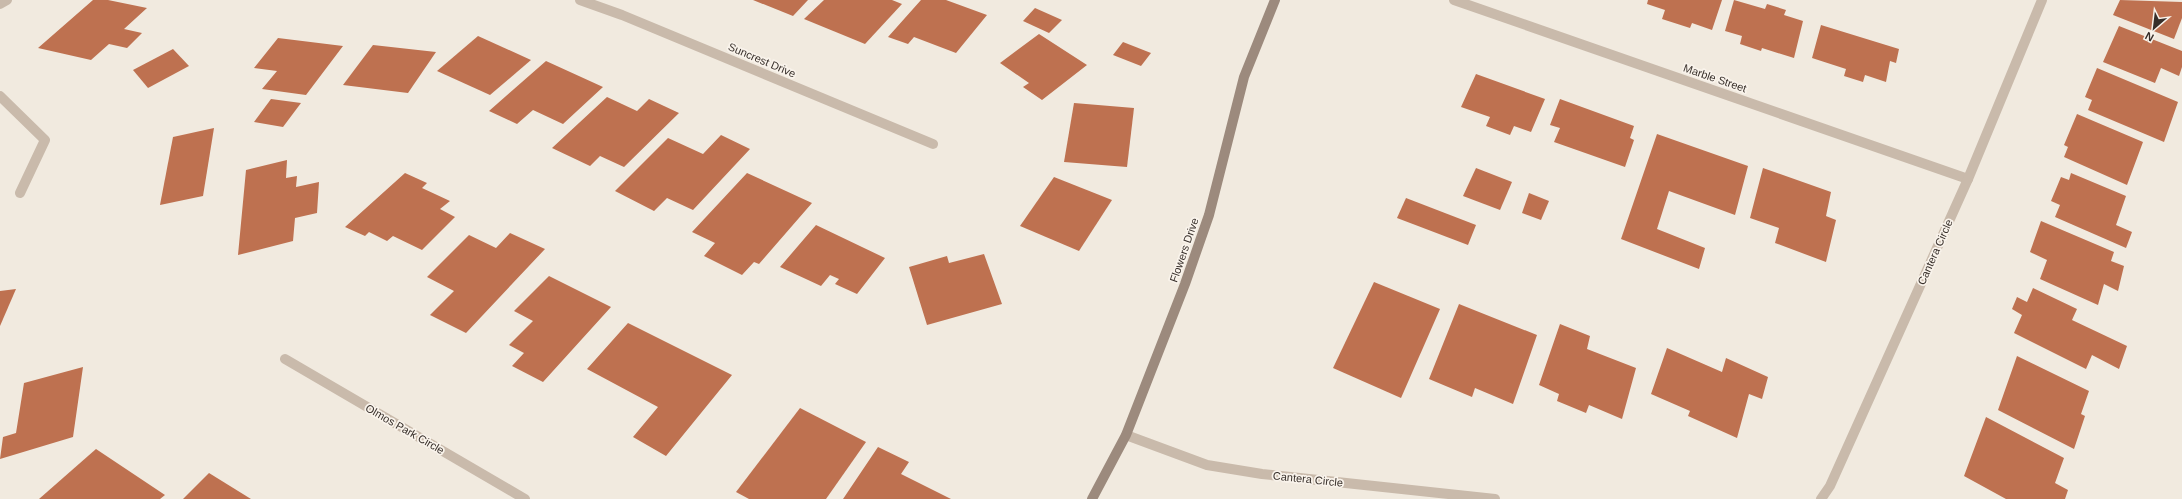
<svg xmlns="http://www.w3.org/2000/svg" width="2182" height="499" viewBox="0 0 2182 499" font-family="Helvetica,sans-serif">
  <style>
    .building { fill: #be7150 }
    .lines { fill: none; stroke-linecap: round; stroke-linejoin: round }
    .street { stroke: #c9baab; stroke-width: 10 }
    .secondary { stroke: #9c8a7d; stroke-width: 10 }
    .labels { text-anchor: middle; stroke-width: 3.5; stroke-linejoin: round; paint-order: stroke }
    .street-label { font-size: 11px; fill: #372f2a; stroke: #f9f3eb }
  </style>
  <rect width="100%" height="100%" fill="#f1eadf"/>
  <!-- building -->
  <g class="building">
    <polygon points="93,0 108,0 147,8 124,29 142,33 127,48 109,44 91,60 38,48"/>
    <polygon points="753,0 808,0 793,16"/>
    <polygon points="824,0 892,0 902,4 865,44 804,19"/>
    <polygon points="921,0 946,0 987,15 956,53 914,37 908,44 888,37"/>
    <polygon points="1648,0 1722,0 1712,30 1692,23 1690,28 1662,19 1665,10 1647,4"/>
    <polygon points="1734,0 1765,9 1767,4 1786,10 1784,15 1803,21 1794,58 1762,48 1761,51 1740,44 1742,36 1725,31"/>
    <polygon points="2120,0 2182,2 2182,18 2174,39 2113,15"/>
    <polygon points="1035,8 1062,20 1049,33 1023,21"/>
    <polygon points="1821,25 1899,49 1896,63 1890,61 1886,82 1865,75 1863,82 1844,76 1846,69 1812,58"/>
    <polygon points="2119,26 2182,51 2182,67 2179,76 2161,68 2155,83 2103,62"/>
    <polygon points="1039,34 1087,65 1042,100 1023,87 1029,83 1000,63"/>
    <polygon points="478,36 531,60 490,95 437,71"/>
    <polygon points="278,38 343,46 306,95 262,89 277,71 254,68"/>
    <polygon points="1123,42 1151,53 1141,66 1113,55"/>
    <polygon points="373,45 436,52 408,93 343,85"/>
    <polygon points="173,49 189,66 148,88 133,70"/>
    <polygon points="546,61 603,87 563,124 533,110 517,124 489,111"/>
    <polygon points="2097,68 2178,102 2164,142 2088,110 2092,100 2085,97"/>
    <polygon points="1476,74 1545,99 1531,132 1514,126 1510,135 1486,126 1490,117 1461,107"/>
    <polygon points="607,97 637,111 649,99 679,113 624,167 600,156 590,166 552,148"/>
    <polygon points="271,99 301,103 283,127 254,122"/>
    <polygon points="1560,99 1634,126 1630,138 1634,140 1625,167 1554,142 1560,128 1550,125"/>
    <polygon points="1074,103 1134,108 1127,167 1064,162"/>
    <polygon points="2077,114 2143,142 2127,185 2064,157 2068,147 2064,145"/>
    <polygon points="214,128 203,196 160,205 173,137"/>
    <polygon points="1657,134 1748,166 1735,215 1669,191 1657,229 1705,248 1699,269 1621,239"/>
    <polygon points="721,135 750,149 693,210 667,198 654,211 615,191 668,138 703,154"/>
    <polygon points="287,160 286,178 297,176 296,187 319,182 317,213 295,218 293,241 238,255 246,170"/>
    <polygon points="1476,168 1512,182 1500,210 1463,196"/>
    <polygon points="1763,168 1831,192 1826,216 1836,220 1826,262 1775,243 1779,228 1750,218"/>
    <polygon points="405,173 427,183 422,188 450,201 440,209 455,217 422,250 393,236 387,241 369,232 365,236 345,227"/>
    <polygon points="747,173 812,203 759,264 754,262 742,275 704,256 715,243 692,232"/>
    <polygon points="2071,173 2126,196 2116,225 2132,232 2126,248 2055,217 2060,205 2051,201 2061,177 2069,180"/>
    <polygon points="1054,177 1112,200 1079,251 1020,226"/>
    <polygon points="1529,193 1549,201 1541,220 1522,213"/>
    <polygon points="1406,198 1476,225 1468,245 1397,218"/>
    <polygon points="2041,221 2114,252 2111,261 2124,266 2118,291 2104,284 2098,305 2040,279 2047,260 2030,252"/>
    <polygon points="816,225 885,258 857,294 835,284 839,279 830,275 821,286 780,267"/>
    <polygon points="510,233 545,249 466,333 430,315 454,291 427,277 469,235 496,248"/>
    <polygon points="984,254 1002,304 927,325 909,267 947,256 949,263"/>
    <polygon points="549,276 611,307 543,382 512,366 524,353 509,345 533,321 514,311"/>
    <polygon points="1374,282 1440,309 1401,398 1333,368"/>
    <polygon points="2033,288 2077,309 2072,320 2127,346 2119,369 2092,355 2086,369 2014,333 2022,315 2012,309 2017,297 2027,302"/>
    <polygon points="16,289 0,326 0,291"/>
    <polygon points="1459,304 1537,335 1513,404 1475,388 1472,397 1429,379"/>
    <polygon points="628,323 732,375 666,456 633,437 658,407 587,369"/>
    <polygon points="1560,324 1590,336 1587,349 1636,368 1622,419 1589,405 1586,413 1557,401 1559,394 1539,385"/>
    <polygon points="1667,348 1722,372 1726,358 1768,377 1762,399 1749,394 1737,438 1688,416 1690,411 1651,394"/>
    <polygon points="2017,356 2089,391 2081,414 2085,416 2074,449 1998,410"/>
    <polygon points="83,367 73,437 0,459 3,437 16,433 24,383"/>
    <polygon points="800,408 866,442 826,499 749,499 736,492"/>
    <polygon points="1986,417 2064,458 2055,483 2068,490 2065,499 2006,499 1964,476"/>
    <polygon points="878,447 909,462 901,474 951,499 843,499"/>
    <polygon points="96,449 165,495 160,499 39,499"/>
    <polygon points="209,473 251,499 183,499"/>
  </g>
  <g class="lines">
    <!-- street -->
    <g class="street">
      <polyline points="580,0 622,15 933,144"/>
      <polyline points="1454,0 1968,179"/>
      <polyline points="0,4 7,0"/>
      <polyline points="0,96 45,140 20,193"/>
      <polyline points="285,359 525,499"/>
      <polyline points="1126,435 1207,465 1262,474 1495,499"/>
      <polyline points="1821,499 1830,486 1968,179 2042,0"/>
    </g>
    <!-- secondary -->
    <polyline class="secondary" points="1092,499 1126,435 1185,284 1209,215 1244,77 1275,0"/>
  </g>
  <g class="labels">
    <!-- street labels -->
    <g class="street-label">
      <text transform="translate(762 60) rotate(23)" y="4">Suncrest Drive</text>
      <text transform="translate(1715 78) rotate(19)" y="4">Marble Street</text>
      <text transform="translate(1184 250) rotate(-71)" y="4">Flowers Drive</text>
      <text transform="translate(1935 252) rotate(-66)" y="4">Cantera Circle</text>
      <text transform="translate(405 429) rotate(30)" y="4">Olmos Park Circle</text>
      <text transform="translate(1308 479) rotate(6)" y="4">Cantera Circle</text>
    </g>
  </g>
  <!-- north arrow -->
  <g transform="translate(2154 28) rotate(208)" stroke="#f9f3eb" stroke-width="3" paint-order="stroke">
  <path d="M0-3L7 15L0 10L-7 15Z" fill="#372f2a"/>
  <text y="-6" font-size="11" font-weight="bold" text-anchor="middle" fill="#372f2a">N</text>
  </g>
</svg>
